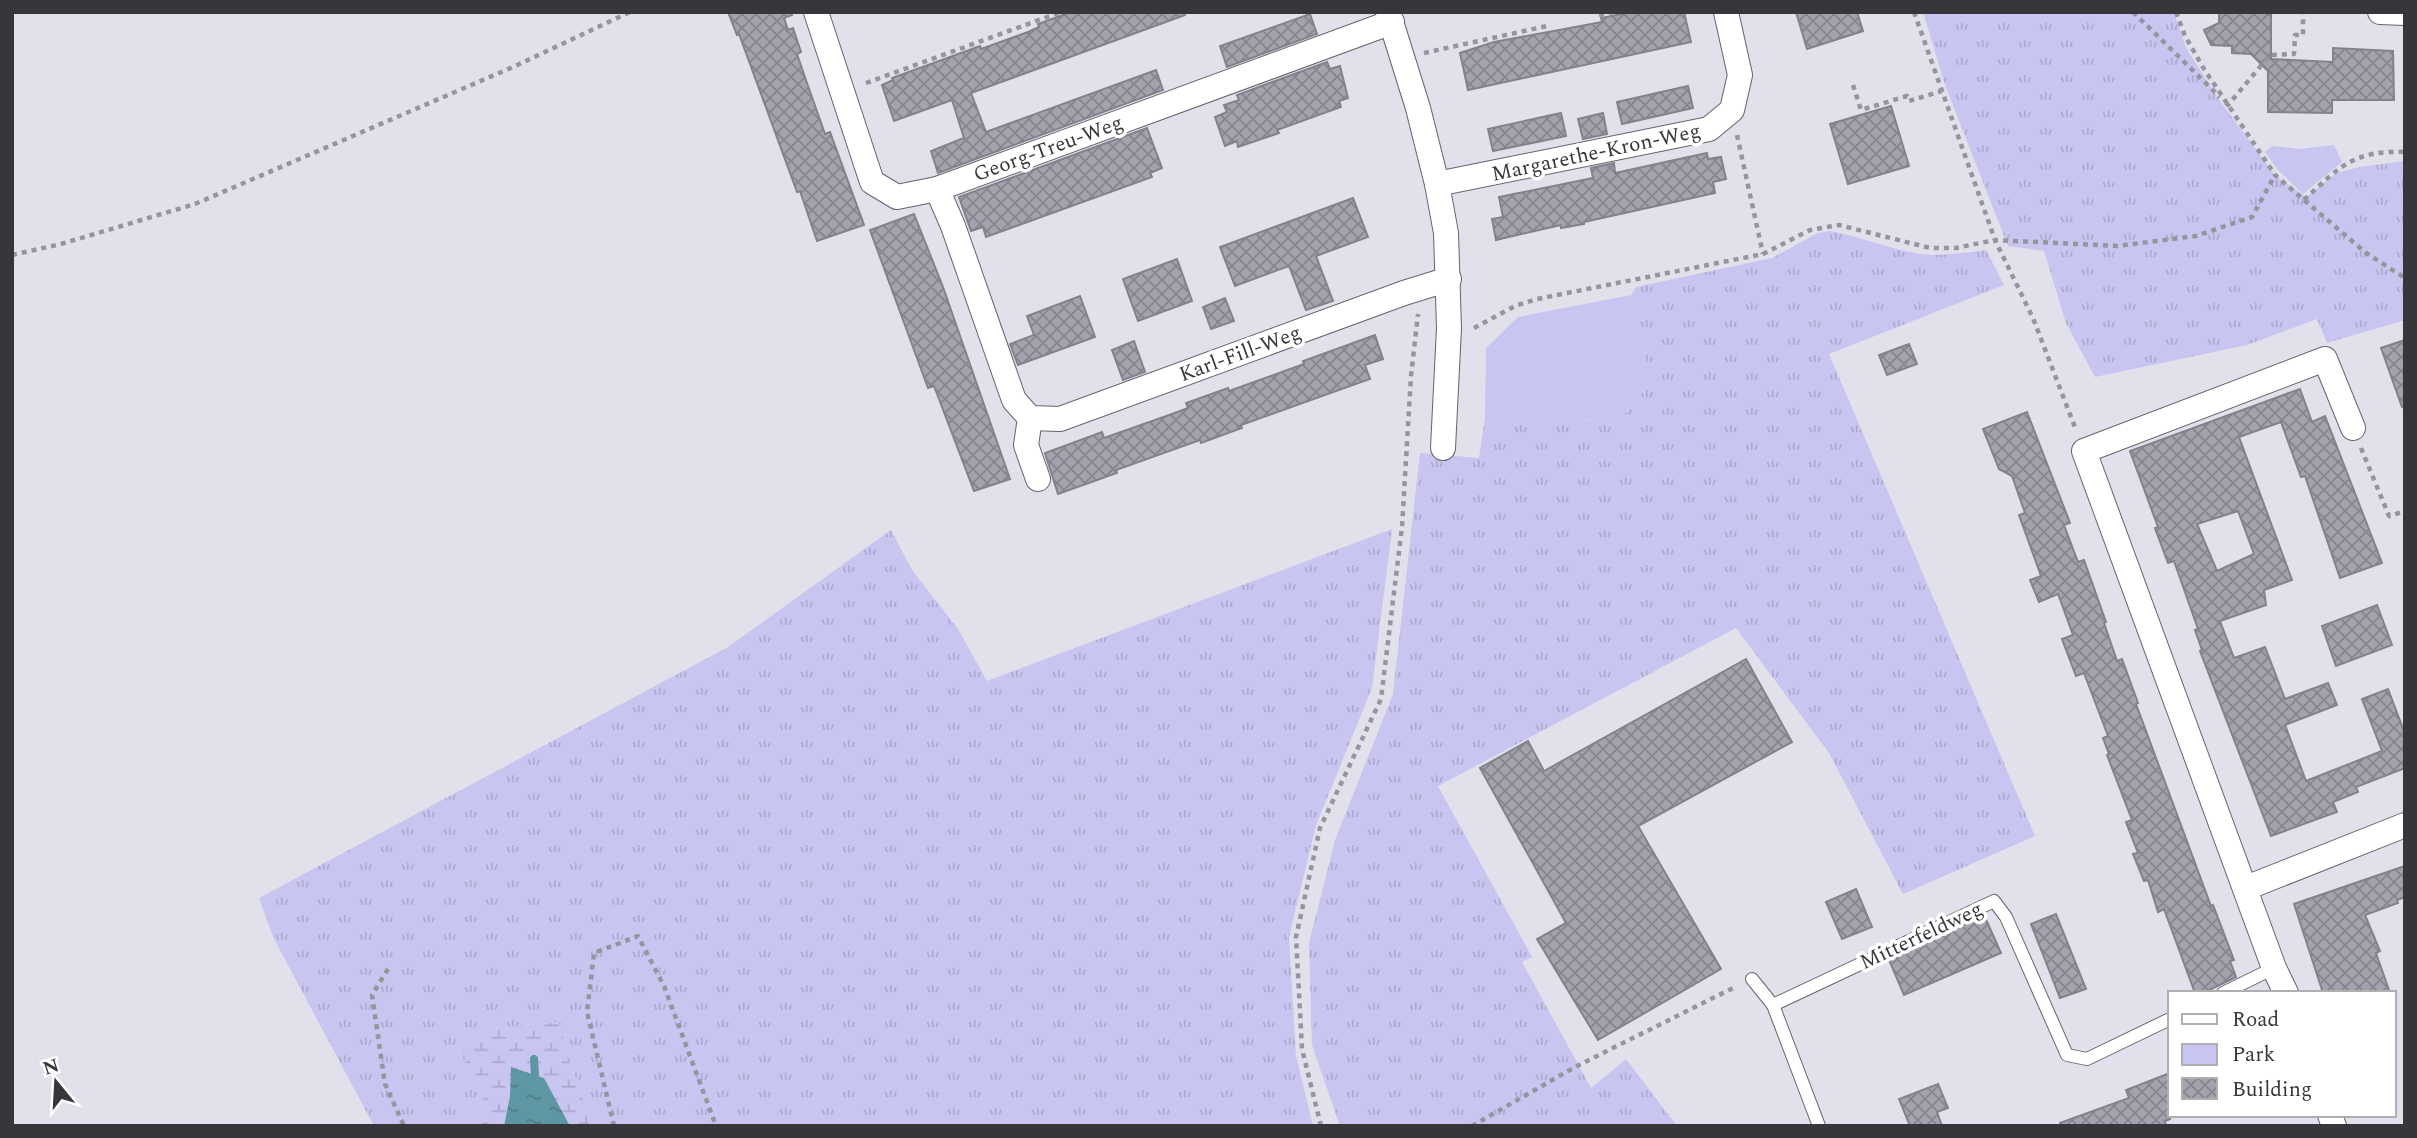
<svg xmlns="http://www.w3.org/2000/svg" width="2417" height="1138" viewBox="0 0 2417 1138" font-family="Spectral,serif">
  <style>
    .grass { fill: url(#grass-tufts) }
    .wetland { fill: url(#wetland-marsh) }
    .green { fill: #c8c5f0 }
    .water { fill: url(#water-ripples) }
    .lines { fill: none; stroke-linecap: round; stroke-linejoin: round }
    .stream { stroke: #5e97a3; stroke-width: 8 }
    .building { fill: url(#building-cross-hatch); stroke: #82828c; stroke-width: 2; fill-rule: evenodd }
    .service-casing { stroke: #65646d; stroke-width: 14 }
    .minor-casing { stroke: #65646d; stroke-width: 26 }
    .path { stroke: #96959d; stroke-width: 4.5; stroke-dasharray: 5 5; stroke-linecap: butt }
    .service { stroke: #fff; stroke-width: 12 }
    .minor { stroke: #fff; stroke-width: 24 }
    .labels { text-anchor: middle; stroke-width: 7; stroke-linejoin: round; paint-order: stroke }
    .street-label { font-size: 21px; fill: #37373b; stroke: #fff }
  </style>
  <defs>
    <pattern id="grass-tufts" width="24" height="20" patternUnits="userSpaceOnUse" patternTransform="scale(1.75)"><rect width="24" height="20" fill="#c8c5f0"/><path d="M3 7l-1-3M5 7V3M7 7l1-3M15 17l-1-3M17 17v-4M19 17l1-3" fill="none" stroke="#acaacf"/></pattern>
    <pattern id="wetland-marsh" width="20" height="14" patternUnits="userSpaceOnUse" patternTransform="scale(1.75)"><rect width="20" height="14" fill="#c8c5f0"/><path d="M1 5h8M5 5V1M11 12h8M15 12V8" fill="none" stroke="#acaacf"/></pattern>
    <pattern id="water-ripples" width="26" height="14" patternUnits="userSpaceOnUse" patternTransform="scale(1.75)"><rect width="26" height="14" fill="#5e97a3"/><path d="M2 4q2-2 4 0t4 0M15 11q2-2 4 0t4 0" fill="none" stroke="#4e7c86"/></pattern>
    <pattern id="building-cross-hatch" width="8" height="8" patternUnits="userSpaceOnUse" patternTransform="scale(1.75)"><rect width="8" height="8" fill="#a2a3ac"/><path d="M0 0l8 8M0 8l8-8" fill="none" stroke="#85868d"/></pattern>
  </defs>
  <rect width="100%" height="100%" fill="#e1e0eb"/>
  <!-- grass -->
  <g class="grass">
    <polygon points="1923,12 2174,12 2186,48 2222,104 2275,175 2306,197 2337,173 2359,167 2405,161 2405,320 2327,343 2317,319 2247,345 2095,377 2066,323 2044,251 2008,246 1945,85"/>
    <path d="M1830,231c34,6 67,22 102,24 18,0 37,-3 54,-5l18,35 -175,69 206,482 -132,58 -74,-141 -93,-125 -298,158 94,171 -10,5 69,126 35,-29 51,67h-337l-28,-81 -3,-102 26,-103 58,-146 27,-241 59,5 6,-39 134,2 32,-39 -20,-87 5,-8 136,-29 46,-25z"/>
    <polygon points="1392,529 1372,688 1316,825 1289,937 1296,1056 1313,1126 589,1126 588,1112 568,1056 558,1022 494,1028 457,1051 483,1084 482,1126 374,1126 273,937 259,898 728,647 891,530 912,570 958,629 987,681"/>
  </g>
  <!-- wetland -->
  <polygon class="wetland" points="559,1022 568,1056 588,1112 589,1126 570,1126 544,1078 512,1068 510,1096 504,1126 482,1126 483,1084 457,1051 493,1028"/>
  <!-- green -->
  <g class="green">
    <polygon points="2334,145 2342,162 2303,194 2277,169 2265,152 2272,146 2299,149"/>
    <polygon points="1631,295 1651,382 1619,421 1485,419 1486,348 1518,317"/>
  </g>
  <!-- water -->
  <polygon class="water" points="511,1067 544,1078 570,1126 504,1126 510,1096"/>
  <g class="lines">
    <!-- stream -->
    <polyline class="stream" points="534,1059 535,1075"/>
  </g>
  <!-- building -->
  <g class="building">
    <polygon points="728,12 791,12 792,15 784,18 788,30 793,28 801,52 797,54 807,83 825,134 830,132 864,225 817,241 800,191 797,192 739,34 737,35"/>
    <polygon points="1071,12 1185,12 1185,15 971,93 986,132 1156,70 1163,90 938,173 931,151 964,138 952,100 894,121 882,85 893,80 892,78 980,46 981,49 1028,32 1039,27 1038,24"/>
    <polygon points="1632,12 1684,12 1691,42 1468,90 1460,53 1494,42 1602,22 1601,18"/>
    <polygon points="1796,12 1857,12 1863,31 1807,49"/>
    <polygon points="2219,12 2271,12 2271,59 2333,62 2333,48 2393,51 2394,100 2332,100 2332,113 2268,112 2268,71 2251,54 2232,53 2232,46 2211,45 2204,30 2219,23"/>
    <polygon points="1310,14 1317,34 1227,67 1220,46"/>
    <polygon points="1327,62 1330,69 1340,66 1348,98 1339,101 1341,107 1277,130 1279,133 1238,147 1237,141 1225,146 1215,117 1227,112 1224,105 1239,100 1237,95"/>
    <polygon points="1688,86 1693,108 1622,124 1617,102"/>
    <polygon points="1891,106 1909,166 1848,184 1830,124"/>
    <polygon points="1561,113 1566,136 1493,151 1488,129"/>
    <polygon points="1603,113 1607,134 1583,139 1578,119"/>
    <polygon points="1147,128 1162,168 1150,173 1152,177 986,237 983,227 971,231 959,197"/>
    <polygon points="1707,153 1708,159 1721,157 1726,179 1713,182 1715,193 1584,222 1584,224 1561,228 1561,225 1496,240 1492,219 1503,217 1499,197 1593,178 1591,168 1614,163 1615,173"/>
    <polygon points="1353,198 1368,237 1316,256 1333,301 1306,310 1289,266 1235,286 1220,247"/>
    <polygon points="914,214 943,287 1010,479 974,491 934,386 928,388 870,230"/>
    <polygon points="1177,259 1192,301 1138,321 1123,279"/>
    <polygon points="1080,296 1095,337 1018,365 1010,344 1034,335 1027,316"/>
    <polygon points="1225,298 1234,321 1211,329 1203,307"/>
    <polygon points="1375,335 1383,359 1365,365 1370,379 1241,425 1242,428 1201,443 1200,440 1116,470 1117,473 1058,494 1045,453 1102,432 1104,438 1172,414 1188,408 1186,403 1228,388 1229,391 1304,364 1303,361"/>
    <polygon points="2405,340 2405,406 2402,407 2381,348"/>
    <polygon points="1134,341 1145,372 1123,380 1112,350"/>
    <polygon points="1909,344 1917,364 1887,375 1879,355"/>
    <path d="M2300,389l12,33 13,-6 57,147 -42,15 -35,-102 -4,1 -20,-55 -42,15 53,143 -28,10 2,15 -46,16 14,37 31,-11 20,52 43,-16 9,22 -52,20 21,56 76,-30 -20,-52 26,-10 17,45v34l-49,19 2,5 -25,10 4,10 -66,24 -71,-185 2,-1 -7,-20 3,-1 -24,-68 -6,2 -13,-35 3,-1 -28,-76zM2238,511l16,43 -37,17 -20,-47z"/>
    <polygon points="2027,412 2070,523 2064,525 2078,562 2084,560 2106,622 2104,623 2117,661 2122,659 2138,703 2136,704 2211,906 2213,905 2234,960 2230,961 2236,977 2203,993 2195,993 2164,909 2158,912 2148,880 2144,881 2133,854 2138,853 2126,822 2132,820 2107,755 2109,754 2103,738 2108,736 2084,673 2076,676 2062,639 2073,635 2058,594 2039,602 2030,580 2041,576 2019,515 2025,513 2012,476 1999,469 1983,429"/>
    <polygon points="2377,605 2392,645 2336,666 2322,626"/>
    <polygon points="1746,659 1792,742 1638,826 1721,969 1598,1040 1537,939 1566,923 1480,768 1528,741 1544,771"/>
    <polygon points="2405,866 2405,897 2397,900 2398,903 2365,915 2380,951 2376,953 2390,993 2323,993 2294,904"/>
    <polygon points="1856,889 1872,927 1842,939 1826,902"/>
    <polygon points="2056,914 2086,989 2060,998 2031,924"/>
    <polygon points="1984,915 2001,953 1904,995 1889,960"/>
    <polygon points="2170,1073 2170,1119 2165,1121 2166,1126 2060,1126 2060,1123 2129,1098 2126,1090"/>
    <polygon points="1938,1084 1948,1108 1937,1112 1942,1126 1910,1126 1899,1099"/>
  </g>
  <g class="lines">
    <defs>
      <g id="service">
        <polyline points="1752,979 1773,1005 1994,901 2006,917 2067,1055 2087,1059 2170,1019"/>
        <polyline points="2223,993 2274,968"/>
        <polyline points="1773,1005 1819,1126"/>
      </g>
      <g id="minor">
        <polyline points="816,12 872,182 897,197 937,189 1392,22"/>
        <polyline points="1388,12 1418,108 1437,184 1446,233 1449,328 1443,448"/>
        <polyline points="2380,12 2405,13"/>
        <polyline points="1437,184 1709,129 1732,110 1740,75 1726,12"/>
        <polyline points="937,189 953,226 1014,400 1030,418 1060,419 1404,293 1449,279"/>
        <polyline points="1030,418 1026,445 1038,479"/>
        <polyline points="2246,888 2405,825"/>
        <polyline points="2286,993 2274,968 2084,451 2325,359 2353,428"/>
        <polyline points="2330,1115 2334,1126"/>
      </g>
    </defs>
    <!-- service casing -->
    <use href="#service" class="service-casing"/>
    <!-- minor casing -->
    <use href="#minor" class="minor-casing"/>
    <!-- path -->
    <g class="path">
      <polyline points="1914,12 1995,240 2033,318 2076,430"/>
      <polyline points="2133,12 2220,97"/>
      <polyline points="2176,12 2185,36 2204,69 2275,175 2366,253 2405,278"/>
      <polyline points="1599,15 1613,12"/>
      <polyline points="1424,53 1547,26"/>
      <polyline points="866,83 1061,12"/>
      <polyline points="1853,85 1861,110 1907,96 1909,101 1942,91"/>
      <polyline points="2226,103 2228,105 2270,55 2294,54 2295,35 2303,35 2303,12"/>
      <polyline points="1737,135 1763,254"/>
      <path d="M2304,200c35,-33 50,-50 101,-48"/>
      <polyline points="12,255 61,244 195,204 513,67 630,12"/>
      <polyline points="1474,328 1515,306 1537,299 1763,254 1810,230 1839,225 1930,248 1956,248 1995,240 2117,246 2196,236 2252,217 2275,175"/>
      <polyline points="2361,448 2389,516 2405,511"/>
      <polyline points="388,969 372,995 385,1084 404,1126"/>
      <polyline points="614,1126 587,1012 594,953 638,936 664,986 716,1126"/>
      <polyline points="1321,1126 1302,1049 1296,937 1320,828 1381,699 1402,527 1411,376 1418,314"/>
      <polyline points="1472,1126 1575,1067 1737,986"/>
    </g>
    <!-- service -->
    <use href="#service" class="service"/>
    <!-- minor -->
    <use href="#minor" class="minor"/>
  </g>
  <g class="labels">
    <!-- street labels -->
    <g class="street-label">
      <text transform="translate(1048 148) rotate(-20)" y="7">Georg-Treu-Weg</text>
      <text transform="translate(1596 152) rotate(-12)" y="7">Margarethe-Kron-Weg</text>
      <text transform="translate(1240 353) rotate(-20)" y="7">Karl-Fill-Weg</text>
      <text transform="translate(1921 935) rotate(-25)" y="7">Mitterfeldweg</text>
    </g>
  </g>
  <!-- border -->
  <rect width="2417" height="1138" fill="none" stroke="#37373b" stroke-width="28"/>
  <!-- legend -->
  <rect x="2168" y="991" width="228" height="126" fill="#ffffff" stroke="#afafb1" stroke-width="2"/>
  <rect x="2182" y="1014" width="35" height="10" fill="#ffffff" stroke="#afafb1" stroke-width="2"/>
  <text x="2232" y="1026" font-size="21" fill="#37373b">Road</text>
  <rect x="2182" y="1044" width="35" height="21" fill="#c8c5f0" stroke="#afafb1" stroke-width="2"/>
  <text x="2232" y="1061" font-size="21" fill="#37373b">Park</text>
  <rect x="2182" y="1078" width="35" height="21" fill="url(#building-cross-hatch)" stroke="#afafb1" stroke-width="2"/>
  <text x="2232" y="1096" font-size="21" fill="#37373b">Building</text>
  <!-- north arrow -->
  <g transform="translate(56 1082) rotate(342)" stroke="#ffffff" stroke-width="5" paint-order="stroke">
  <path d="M0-5L12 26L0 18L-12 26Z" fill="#37373b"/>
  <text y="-10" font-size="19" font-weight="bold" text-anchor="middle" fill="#37373b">N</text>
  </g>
</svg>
